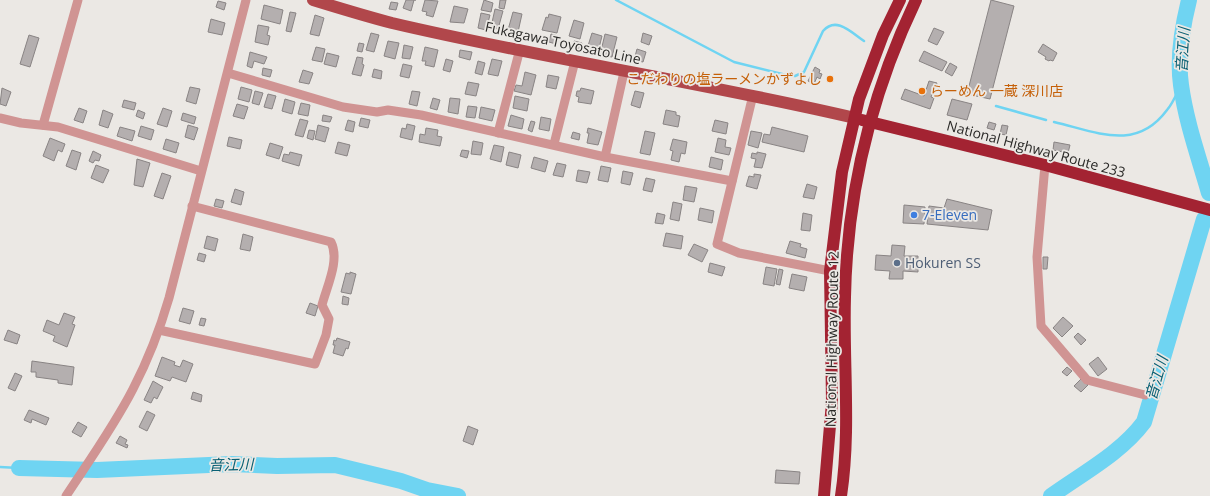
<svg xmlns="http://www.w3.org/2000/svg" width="1210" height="496" viewBox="0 0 1210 496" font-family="'Open Sans','Noto Sans JP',sans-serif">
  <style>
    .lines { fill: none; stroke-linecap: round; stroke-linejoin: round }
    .stream { stroke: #6fd4f2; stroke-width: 2.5 }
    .river { stroke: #6fd4f2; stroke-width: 16 }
    .building { fill: #b4afaf; stroke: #898484 }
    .minor { stroke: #d09493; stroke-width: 9 }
    .major { stroke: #b1474b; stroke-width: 12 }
    .highway { stroke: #a32332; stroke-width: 12 }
    .food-dot { fill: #e8710a; stroke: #ebe8e4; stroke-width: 1.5 }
    .shop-dot { fill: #3f7fe0; stroke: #ebe8e4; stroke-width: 1.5 }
    .service-dot { fill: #5c6f8a; stroke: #ebe8e4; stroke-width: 1.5 }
    .labels { text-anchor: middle; stroke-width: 3.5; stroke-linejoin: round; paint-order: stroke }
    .street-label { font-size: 14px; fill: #2a2927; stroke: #ebe8e4 }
    .food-label { font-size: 14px; fill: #c56008; stroke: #ebe8e4; text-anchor: end }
    .shop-label { font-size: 14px; fill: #366cbe; stroke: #ebe8e4; text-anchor: start }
    .service-label { font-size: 14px; fill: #4e5e75; stroke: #ebe8e4; text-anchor: start }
    .water-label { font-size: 15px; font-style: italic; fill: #096074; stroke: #ebe8e4 }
  </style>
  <rect width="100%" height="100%" fill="#ebe8e4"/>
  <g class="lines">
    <!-- stream -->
    <g class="stream">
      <path d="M616,0l118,62 52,13 9,1 9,-4 19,-41c13,-15 28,1 41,10"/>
      <polyline points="996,106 1046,120"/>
      <path d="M1054,122c43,10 82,30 113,-12 6,-7 10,-17 14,-25"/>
      <polyline points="0,467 19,468"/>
    </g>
    <!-- river -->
    <g class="river">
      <path d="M1189,0c-7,28 -12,57 -8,85 5,37 18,73 28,108"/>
      <polyline points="19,468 97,470 231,464 277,466 335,465 401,481 427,490 458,496"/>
      <path d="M1051,496c32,-23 70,-43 93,-74l60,-203"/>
    </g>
  </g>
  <!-- building -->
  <g class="building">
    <polygon points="406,0 416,0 414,0 411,11 403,8"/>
    <polygon points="425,0 438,1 433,17 426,15 427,12 422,11"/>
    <polygon points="484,0 493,3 491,12 481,10"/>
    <polygon points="500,0 506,0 504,9 499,8"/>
    <polygon points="991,0 1014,6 990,99 967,94"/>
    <polygon points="218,1 226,3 224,10 216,7"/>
    <polygon points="391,2 398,3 396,10 389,9"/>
    <polygon points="264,5 283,10 280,24 261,19"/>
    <polygon points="454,6 468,9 464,23 450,22"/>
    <polygon points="495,9 503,11 498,29 491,27"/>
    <polygon points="290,12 296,13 291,32 286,31"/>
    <polygon points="513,12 522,14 518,32 508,30"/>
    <polygon points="481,13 490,15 486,30 478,28"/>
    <polygon points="549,14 561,17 557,33 542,30 546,17 548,18"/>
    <polygon points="315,15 324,18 319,36 310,34"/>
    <polygon points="211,19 225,23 222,35 208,32"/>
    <polygon points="574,20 584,23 580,39 569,36"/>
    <polygon points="258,25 269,27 267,35 270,36 268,45 255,42"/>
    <polygon points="934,28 944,32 937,45 928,41"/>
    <polygon points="371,33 379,35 374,52 366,50"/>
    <polygon points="592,33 602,36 598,52 587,49"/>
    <polygon points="643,33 652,36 649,45 641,42"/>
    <polygon points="551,34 558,36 556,44 549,42"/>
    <polygon points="605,34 617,37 612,57 600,55"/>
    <polygon points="29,35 39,38 30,67 20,64"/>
    <polygon points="388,41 399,43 395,59 384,56"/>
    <polygon points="574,41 582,43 581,50 572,48"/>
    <polygon points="359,43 364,44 362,52 357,51"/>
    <polygon points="1043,44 1057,53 1053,61 1050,60 1049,61 1045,59 1046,57 1038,52"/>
    <polygon points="404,45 413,47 410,59 402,58"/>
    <polygon points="316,47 325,49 322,62 312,60"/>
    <polygon points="425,47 438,50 434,67 425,65 426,61 422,61"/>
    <polygon points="637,49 646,52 643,62 634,60"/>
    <polygon points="460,50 472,52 470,60 459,57"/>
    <polygon points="924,51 947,62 942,71 919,61"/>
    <polygon points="250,52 267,57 264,64 254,61 252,68 247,66"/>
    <polygon points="327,53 339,56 336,67 324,64"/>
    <polygon points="357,57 363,58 362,64 364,65 361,76 352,74"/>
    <polygon points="446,59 453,61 450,72 443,70"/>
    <polygon points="492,59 502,61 498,76 488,74"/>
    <polygon points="478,61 485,63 482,75 475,73"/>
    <polygon points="950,63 957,67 952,76 945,72"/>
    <polygon points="403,64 412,66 409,78 400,76"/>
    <polygon points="815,67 820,70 819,73 822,74 820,79 817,77 814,84 808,81"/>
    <polygon points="263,68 272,70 270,77 262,75"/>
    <polygon points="374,69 382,71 381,79 372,77"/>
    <polygon points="303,70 313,73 309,84 299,82"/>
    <polygon points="525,72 536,75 531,95 514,91 516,85 522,86"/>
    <polygon points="548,75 559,77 556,89 546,87"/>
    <polygon points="929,81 937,83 931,97 934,98 930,109 901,99 905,89 924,96"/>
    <polygon points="468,82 479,84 476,96 465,94"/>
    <polygon points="190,87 200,89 196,104 186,101"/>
    <polygon points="241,87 252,90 249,102 238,99"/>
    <polygon points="2,88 11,92 6,106 0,104"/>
    <polygon points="581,88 594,91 591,104 578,102 579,97 576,96 577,91 580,91"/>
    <polygon points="255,91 263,93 259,105 252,103"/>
    <polygon points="412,91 420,92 417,106 409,104"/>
    <polygon points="635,91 644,93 640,108 631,105"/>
    <polygon points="268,94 276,96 272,109 264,107"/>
    <polygon points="515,96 529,99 527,111 513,108"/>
    <polygon points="433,98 440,100 437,110 430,108"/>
    <polygon points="450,98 460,99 458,114 448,112"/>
    <polygon points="285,99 295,102 292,114 282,111"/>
    <polygon points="952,99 972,104 967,120 947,115"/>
    <polygon points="124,100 136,103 134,110 122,107"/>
    <polygon points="301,103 310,105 308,116 298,114"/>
    <polygon points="237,104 248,107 244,119 233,116"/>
    <polygon points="468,106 477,107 475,118 466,117"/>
    <polygon points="481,107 495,110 492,121 479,118"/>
    <polygon points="79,108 87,111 83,123 74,120"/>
    <polygon points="163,108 172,111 167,127 157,124"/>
    <polygon points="103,110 113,114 108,128 99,125"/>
    <polygon points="138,110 145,113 143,119 136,116"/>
    <polygon points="666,110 676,112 676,115 680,116 678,127 663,124"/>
    <polygon points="183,113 196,117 194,124 181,120"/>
    <polygon points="323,115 332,117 330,122 322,121"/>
    <polygon points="511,115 524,119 522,129 508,126"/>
    <polygon points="541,117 551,119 549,131 539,129"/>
    <polygon points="361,118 370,120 368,128 359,126"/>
    <polygon points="300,119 308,121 303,137 295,135"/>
    <polygon points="348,120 355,122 353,132 345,130"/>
    <polygon points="715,120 728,123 726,134 712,131"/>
    <polygon points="531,121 535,122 532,132 528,130"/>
    <polygon points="989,122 996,124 994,130 987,128"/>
    <polygon points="407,124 415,126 412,140 400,137 402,128 406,129"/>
    <polygon points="188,125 198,128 194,140 185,137"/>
    <polygon points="318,125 329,128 325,142 315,139"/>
    <polygon points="1002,125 1008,126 1006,135 1000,134"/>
    <polygon points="141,126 154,130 151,140 138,136"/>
    <polygon points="120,127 135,131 132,141 117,136"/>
    <polygon points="772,127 808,136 804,152 762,142 764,134 770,135"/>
    <polygon points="426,128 438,130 437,136 442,137 440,146 419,142 420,134 425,135"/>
    <polygon points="588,128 602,132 598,145 587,143 589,133 587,133"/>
    <polygon points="309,130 315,131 313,140 307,138"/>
    <polygon points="645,131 655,133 650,155 640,153"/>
    <polygon points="751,131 762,133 758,148 748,145"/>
    <polygon points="573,132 580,134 579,140 571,138"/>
    <polygon points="229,137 242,140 240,149 227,146"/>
    <polygon points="50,138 65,144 62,152 58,150 54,161 43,156"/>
    <polygon points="718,138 726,140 725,147 731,148 729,155 715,152"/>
    <polygon points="166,139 179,143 176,153 163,149"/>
    <polygon points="673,139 687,142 685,154 681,153 679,162 671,160 673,151 670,150"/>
    <polygon points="473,141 483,143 481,155 471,154"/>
    <polygon points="338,142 350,145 347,156 335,153"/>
    <polygon points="1054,142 1070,145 1068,153 1053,150"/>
    <polygon points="270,143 283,147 279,159 266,155"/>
    <polygon points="494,145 504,147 501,162 490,159"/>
    <polygon points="72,150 81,153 76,170 66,166"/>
    <polygon points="462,150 469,151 467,158 460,156"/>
    <polygon points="93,151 101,155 99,161 95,160 93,163 89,161"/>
    <polygon points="290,152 302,155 299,166 282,161 284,154 289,155"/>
    <polygon points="509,152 521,155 518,168 506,165"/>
    <polygon points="757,152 766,154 762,168 754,167 756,159 751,158 752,153 757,154"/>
    <polygon points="534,157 548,161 545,172 531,168"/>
    <polygon points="711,157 723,160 721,170 709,167"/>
    <polygon points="137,159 150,163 143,187 134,185"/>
    <polygon points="557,163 566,165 563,177 553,175"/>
    <polygon points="96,165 109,170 103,183 91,178"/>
    <polygon points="601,166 611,168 608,182 598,180"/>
    <polygon points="578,170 590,172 587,183 576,181"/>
    <polygon points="623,171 633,173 630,185 621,183"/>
    <polygon points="162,173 171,176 163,199 154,196"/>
    <polygon points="754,174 761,175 757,189 746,186 749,176 754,177"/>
    <polygon points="646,178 655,180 652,192 643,190"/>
    <polygon points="807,184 817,187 814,199 803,197"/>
    <polygon points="685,186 697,188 694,202 683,200"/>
    <polygon points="235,189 244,192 241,205 231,202"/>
    <polygon points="216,199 224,201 222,208 214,206"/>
    <polygon points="947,199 992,210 988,230 927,224 929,206 944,208"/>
    <polygon points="673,202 682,204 679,221 670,219"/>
    <polygon points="904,205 925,207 924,224 903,223"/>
    <polygon points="700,208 714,211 712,223 698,220"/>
    <polygon points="657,213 665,215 663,224 655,223"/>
    <polygon points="803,213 812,215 810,231 801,230"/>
    <polygon points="666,233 683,236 681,249 663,246"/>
    <polygon points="243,234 253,237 250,251 240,249"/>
    <polygon points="207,236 218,239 215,251 204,248"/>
    <polygon points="790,241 801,244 800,247 807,249 805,258 786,253"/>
    <polygon points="694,244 708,250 702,262 688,255"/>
    <polygon points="892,245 905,246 904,256 918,256 918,272 903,271 903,279 889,279 890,271 875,270 876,255 891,256"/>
    <polygon points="199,253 206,255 204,262 197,260"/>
    <polygon points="1043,257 1048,257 1047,269 1043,269"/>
    <polygon points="710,263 725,267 722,276 708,272"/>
    <polygon points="766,267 777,269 774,286 763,284"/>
    <polygon points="779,269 783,270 780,285 776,284"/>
    <polygon points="350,272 356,274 351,294 341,292 346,273 350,274"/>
    <polygon points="792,274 807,277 804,291 789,288"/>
    <polygon points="343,296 349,298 348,305 342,304"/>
    <polygon points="310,303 318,306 315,316 306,313"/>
    <polygon points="183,308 194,311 190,324 179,321"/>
    <polygon points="64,313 75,317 72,324 75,325 67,347 53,341 55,336 43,331 47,320 59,325"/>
    <polygon points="1063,317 1073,326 1062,337 1053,328"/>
    <polygon points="201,318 206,319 204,326 199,325"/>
    <polygon points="8,330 20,335 17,344 4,340"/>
    <polygon points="1078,333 1086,340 1081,345 1074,337"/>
    <polygon points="337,338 350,342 348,349 346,348 343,356 333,353 335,345 333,345 334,340 336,341"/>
    <polygon points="162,357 175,362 174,365 180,367 183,360 193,364 186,382 172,377 170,381 155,376"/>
    <polygon points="1098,357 1107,369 1098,376 1089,364"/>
    <polygon points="32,361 74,367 72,385 58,383 58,380 36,377 36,372 31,372"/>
    <polygon points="1067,367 1072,371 1067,376 1062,372"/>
    <polygon points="15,373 22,376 15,391 8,388"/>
    <polygon points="1081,379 1088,385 1081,392 1074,386"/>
    <polygon points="153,381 163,387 157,399 154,397 151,403 144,400"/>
    <polygon points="193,392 202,395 201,402 191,399"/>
    <polygon points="29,410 49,418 46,425 32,419 31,423 24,420"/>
    <polygon points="147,411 155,415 147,431 139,427"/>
    <polygon points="78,422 87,427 81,437 72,432"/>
    <polygon points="468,426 478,430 473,445 463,441"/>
    <polygon points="120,436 127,440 125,444 128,445 127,448 116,443"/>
    <polygon points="776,470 800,472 799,484 775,483"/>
  </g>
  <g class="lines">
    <!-- minor -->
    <g class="minor">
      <polyline points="228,73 343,107 377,112 388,110 421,115 605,157 732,181"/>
      <polyline points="753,95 717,244 739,253 830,271"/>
      <polyline points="0,118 21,123 58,127 201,171"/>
      <polyline points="43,125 78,0"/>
      <polyline points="498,133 520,49"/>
      <polyline points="554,144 575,61"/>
      <polyline points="605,157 624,72"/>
      <polyline points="1045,165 1037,257 1041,326 1087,380 1145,395"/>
      <path d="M159,330l156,34 11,-29 3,-16 -7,-14c5,-19 18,-45 9,-63l-139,-36"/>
      <path d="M66,496c23,-35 48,-70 67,-107 15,-29 27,-60 36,-91l77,-298"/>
    </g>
    <!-- major -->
    <path class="major" d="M313,0c26,8 52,16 79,23 153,36 309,59 463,95"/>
    <!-- highway -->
    <g class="highway">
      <polyline points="862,120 1045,165 1210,210"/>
      <polyline points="824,496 832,402 830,271 842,172 859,99 883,35 900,0"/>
      <path d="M841,496c10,-66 2,-133 4,-199 2,-105 26,-203 71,-297"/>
    </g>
  </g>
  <!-- markers -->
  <g class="food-dot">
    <circle cx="830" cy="79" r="4"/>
    <circle cx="922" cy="91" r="4"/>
  </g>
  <circle class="shop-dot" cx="914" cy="215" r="4"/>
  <circle class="service-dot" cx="897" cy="263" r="4"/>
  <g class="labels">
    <!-- street labels -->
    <g class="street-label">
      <text transform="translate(563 43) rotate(12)" y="5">Fukagawa Toyosato Line</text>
      <text transform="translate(1036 149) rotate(15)" y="5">National Highway Route 233</text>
      <text transform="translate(832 339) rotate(-89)" y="5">National Highway Route 12</text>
    </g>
    <!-- food labels -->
    <g class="food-label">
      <text x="822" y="84">こだわりの塩ラーメンかずよし</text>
      <text x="930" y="96" text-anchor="start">らーめん 一蔵 深川店</text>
    </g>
    <!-- shop labels -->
    <g class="shop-label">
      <text x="922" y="220">7-Eleven</text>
    </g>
    <!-- service labels -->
    <g class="service-label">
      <text x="905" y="268">Hokuren SS</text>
    </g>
    <!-- water labels -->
    <g class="water-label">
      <text transform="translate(1183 50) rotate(-86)" y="5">音江川</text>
      <text transform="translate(1157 378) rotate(-74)" y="5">音江川</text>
      <text transform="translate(231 465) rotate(-1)" y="5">音江川</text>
    </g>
  </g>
</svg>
